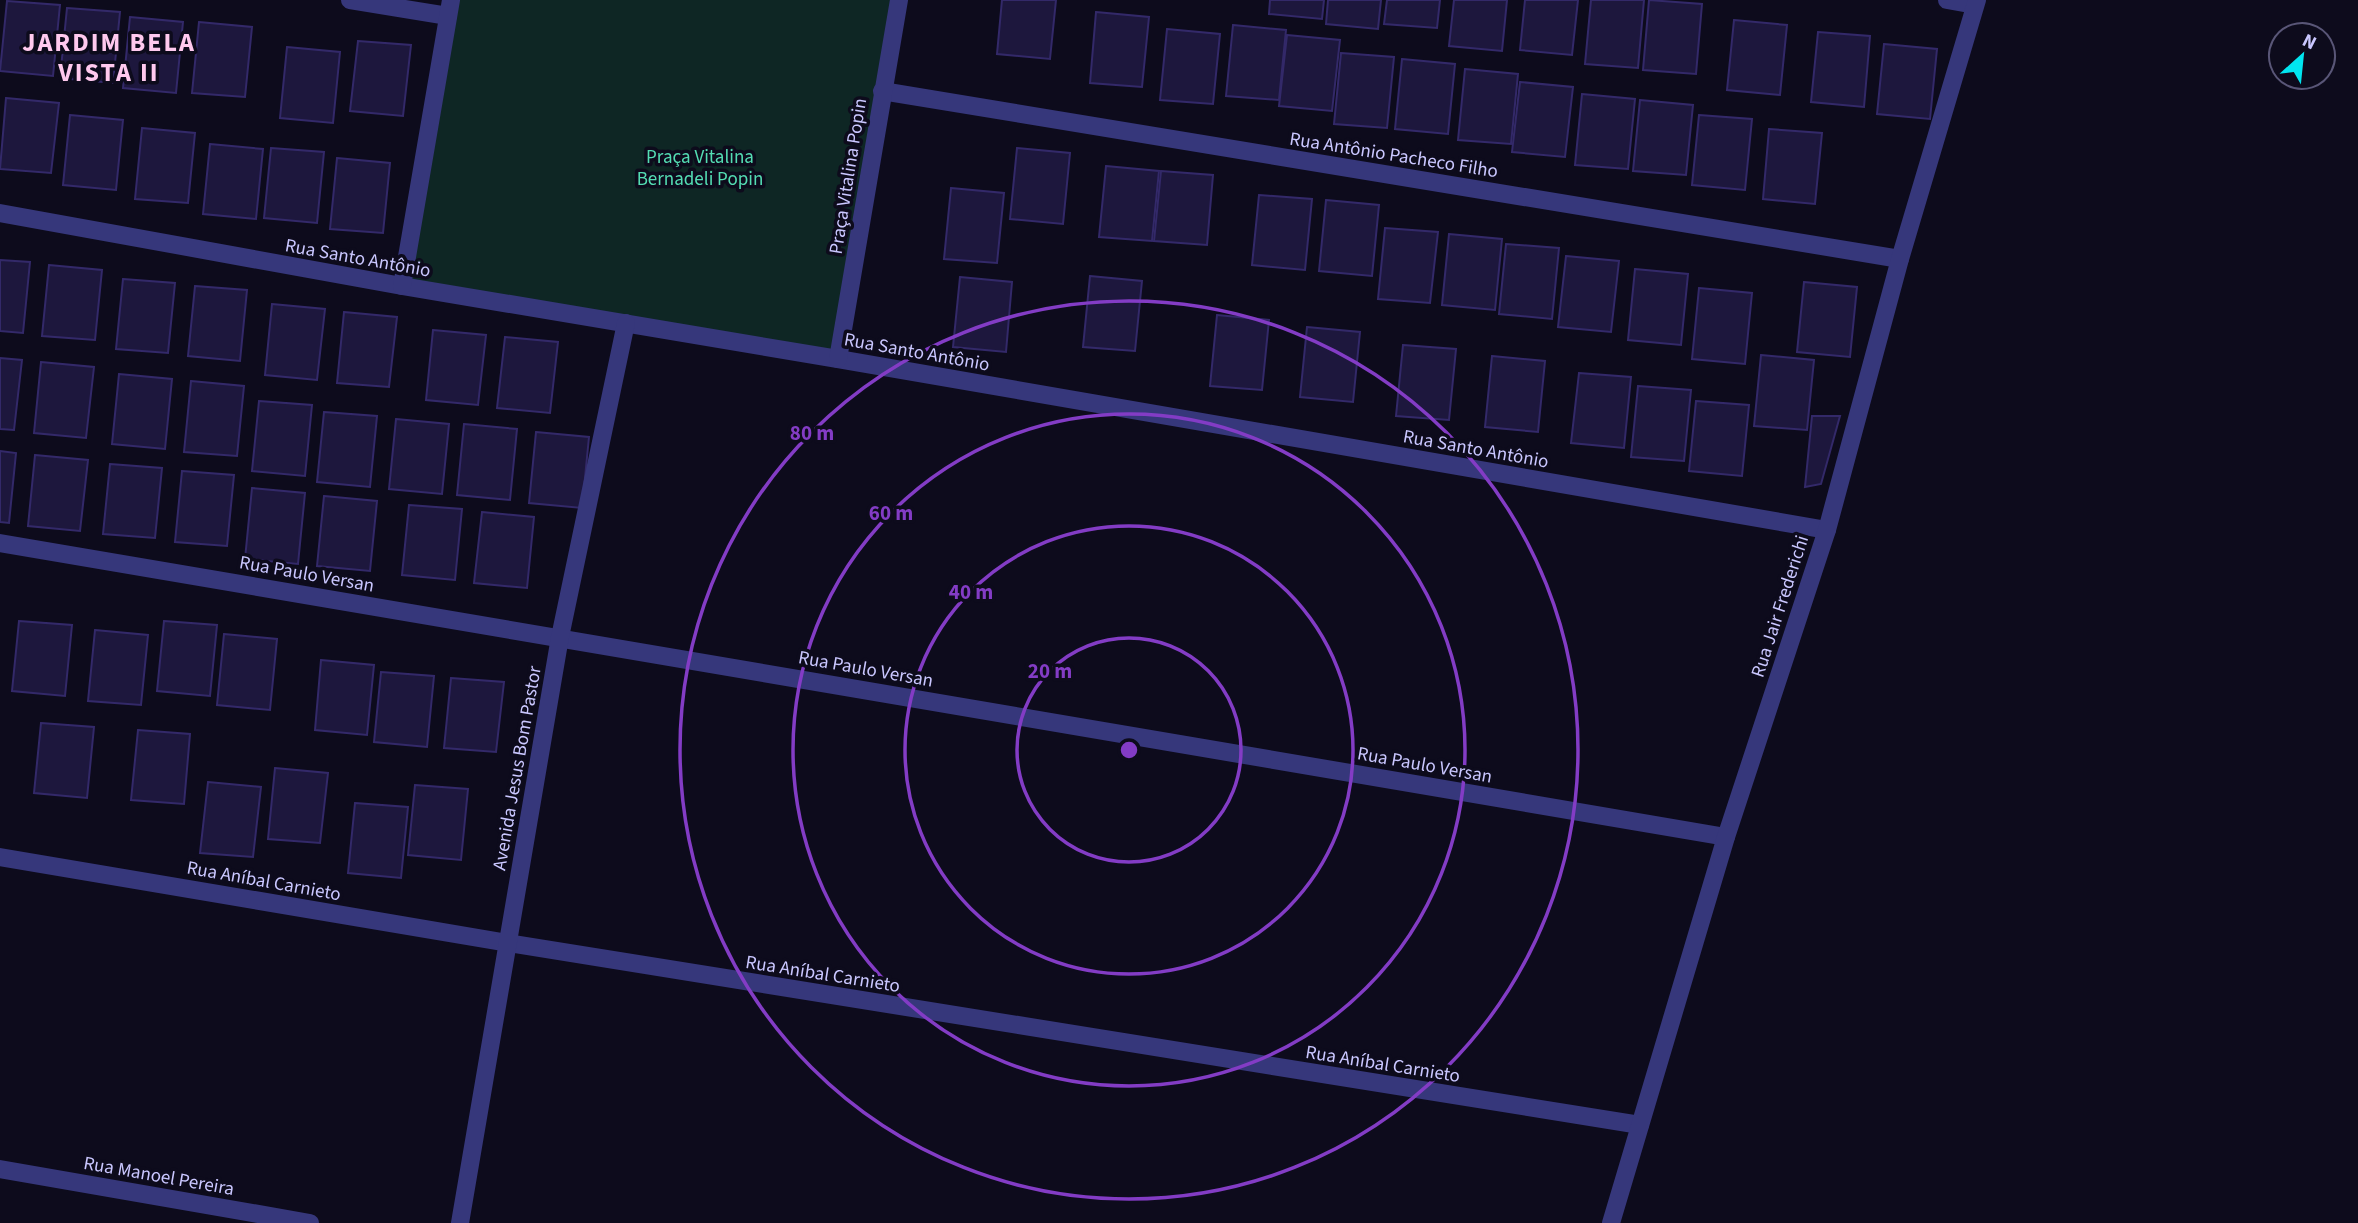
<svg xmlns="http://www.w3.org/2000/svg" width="2358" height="1223" viewBox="0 0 2358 1223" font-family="'Source Sans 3',sans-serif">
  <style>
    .green { fill: #0e2624 }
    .building { fill: #1d173d; stroke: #332969; stroke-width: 2 }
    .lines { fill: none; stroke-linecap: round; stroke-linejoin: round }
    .minor { stroke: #36377b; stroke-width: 18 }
    .ring { fill: none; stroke: #833cc5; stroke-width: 3.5 }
    .labels { text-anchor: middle; stroke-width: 7; stroke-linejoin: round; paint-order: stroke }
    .street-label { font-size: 19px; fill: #cac7ff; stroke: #0d0b1c }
    .park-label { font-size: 19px; fill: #54ddb3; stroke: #0d0b1c }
    .district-label { font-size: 26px; font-weight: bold; letter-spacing: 2px; fill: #ffc9ee; stroke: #0d0b1c }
    .centre { fill: #833cc5; stroke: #0d0b1c; stroke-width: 3.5 }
    .ring-label { font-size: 21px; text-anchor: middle; font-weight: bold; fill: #833cc5; stroke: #0d0b1c; stroke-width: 7; stroke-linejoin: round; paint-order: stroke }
  </style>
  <rect width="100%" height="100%" fill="#0d0b1c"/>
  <!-- green -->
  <polygon class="green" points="451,0 899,0 838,359 402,286"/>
  <!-- building -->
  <g class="building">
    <polygon points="1002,0 1056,0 1050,59 997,54"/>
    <polygon points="1270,0 1324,0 1322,19 1269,14"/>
    <polygon points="1328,0 1381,0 1378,29 1326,24"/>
    <polygon points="1387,0 1440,0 1437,28 1384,24"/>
    <polygon points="1454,0 1507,0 1502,51 1449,46"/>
    <polygon points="1525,0 1578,0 1572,55 1520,50"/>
    <polygon points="1591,0 1644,0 1638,68 1585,64"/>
    <polygon points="1649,0 1702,4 1696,74 1643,70"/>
    <polygon points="7,1 60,5 53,76 0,71"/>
    <polygon points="67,8 120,12 113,83 60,78"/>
    <polygon points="1096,12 1149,17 1142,87 1090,83"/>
    <polygon points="130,17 183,22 176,93 123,88"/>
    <polygon points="1734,20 1787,25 1780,95 1727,90"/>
    <polygon points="199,22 252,27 245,97 192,93"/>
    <polygon points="1233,25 1286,30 1279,100 1226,96"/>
    <polygon points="1167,29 1220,34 1213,104 1160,100"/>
    <polygon points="1818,32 1870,36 1864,107 1811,102"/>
    <polygon points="1287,35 1340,40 1332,111 1279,106"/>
    <polygon points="358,41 411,45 403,116 350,111"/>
    <polygon points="1884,44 1937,49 1930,119 1877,114"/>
    <polygon points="287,47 340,52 333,123 280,118"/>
    <polygon points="1341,53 1394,57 1387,128 1334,124"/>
    <polygon points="1402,59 1455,64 1448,134 1395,129"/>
    <polygon points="1465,69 1518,74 1511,144 1458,140"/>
    <polygon points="1520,82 1573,87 1565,157 1512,152"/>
    <polygon points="1582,94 1635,99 1628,169 1575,165"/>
    <polygon points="6,98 59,103 51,173 0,169"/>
    <polygon points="1640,100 1693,105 1686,175 1633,171"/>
    <polygon points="70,115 123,120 116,190 63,185"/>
    <polygon points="1699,115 1752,119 1745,190 1692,185"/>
    <polygon points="142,128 195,133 188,203 135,199"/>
    <polygon points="1769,129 1822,133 1815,204 1763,199"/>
    <polygon points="210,144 263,149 256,219 203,214"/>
    <polygon points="271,148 324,152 317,223 264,218"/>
    <polygon points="1017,148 1070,153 1063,224 1010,219"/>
    <polygon points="337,158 390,163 383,233 330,229"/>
    <polygon points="1106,166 1159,171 1152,241 1099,237"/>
    <polygon points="1161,171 1213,175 1207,245 1154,241"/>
    <polygon points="951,188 1004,193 997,263 944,259"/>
    <polygon points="1259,195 1312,199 1305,270 1252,265"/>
    <polygon points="1326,200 1379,205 1372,276 1319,271"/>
    <polygon points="1385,228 1438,232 1430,303 1378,299"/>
    <polygon points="1449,234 1502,239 1495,310 1442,305"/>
    <polygon points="1506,244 1559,248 1552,319 1499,314"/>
    <polygon points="1566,256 1619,261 1611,332 1558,327"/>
    <polygon points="0,260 30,262 23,333 0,331"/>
    <polygon points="49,265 102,270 95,340 42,336"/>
    <polygon points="1635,269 1688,274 1681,345 1628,340"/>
    <polygon points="1090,276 1142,281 1135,351 1083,347"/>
    <polygon points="960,277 1012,282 1006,352 953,347"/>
    <polygon points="123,279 175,283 168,353 116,349"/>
    <polygon points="1804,282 1857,287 1850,357 1797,352"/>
    <polygon points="195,286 247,290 240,361 188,356"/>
    <polygon points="1699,288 1752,293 1745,364 1692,359"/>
    <polygon points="272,304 325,309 317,380 265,375"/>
    <polygon points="344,312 397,317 389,387 337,383"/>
    <polygon points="1217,315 1269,320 1262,390 1210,386"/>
    <polygon points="1307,327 1360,332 1353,402 1300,397"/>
    <polygon points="433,330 486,335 478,405 426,400"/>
    <polygon points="505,337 558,342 550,413 497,408"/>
    <polygon points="1403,345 1456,349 1449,420 1396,416"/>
    <polygon points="1761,355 1814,360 1807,430 1754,426"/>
    <polygon points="1492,356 1545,361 1538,432 1485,427"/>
    <polygon points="0,358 22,360 14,430 0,429"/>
    <polygon points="41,362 94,367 86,438 34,433"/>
    <polygon points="1579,373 1631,377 1624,448 1571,443"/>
    <polygon points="119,374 172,379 165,449 112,444"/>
    <polygon points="191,381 244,386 237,456 184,452"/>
    <polygon points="1638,386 1691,390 1684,461 1631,457"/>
    <polygon points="259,401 312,405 305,476 252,471"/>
    <polygon points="1696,401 1749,405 1742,476 1689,471"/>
    <polygon points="324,412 377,416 370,487 317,482"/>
    <polygon points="1812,416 1840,416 1821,484 1805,487"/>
    <polygon points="396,419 449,424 442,494 389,489"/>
    <polygon points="464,424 517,429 510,500 457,495"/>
    <polygon points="536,432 589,437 582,508 529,503"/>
    <polygon points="0,451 16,453 9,523 0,522"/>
    <polygon points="35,455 88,460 80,531 28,526"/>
    <polygon points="110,464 162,468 155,538 103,534"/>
    <polygon points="182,471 234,475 227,546 175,542"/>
    <polygon points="252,488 305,493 298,564 245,559"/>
    <polygon points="324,496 377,501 370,571 317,566"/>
    <polygon points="409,505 462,509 455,580 402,575"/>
    <polygon points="482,512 534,517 527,588 474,583"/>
    <polygon points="19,621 72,625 65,696 12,691"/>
    <polygon points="164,621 217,625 210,696 157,691"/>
    <polygon points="95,630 148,635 141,705 88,701"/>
    <polygon points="224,634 277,639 270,710 217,705"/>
    <polygon points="321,660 374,665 367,735 315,730"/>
    <polygon points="381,672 434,676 427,747 374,742"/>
    <polygon points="451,678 504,682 496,752 444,748"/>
    <polygon points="41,723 94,727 87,798 34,793"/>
    <polygon points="138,730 190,734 184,804 131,800"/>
    <polygon points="275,768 328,773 320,843 268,839"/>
    <polygon points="208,782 261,787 253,857 200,853"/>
    <polygon points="415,785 468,789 461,860 408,855"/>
    <polygon points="355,803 408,807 401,878 348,873"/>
  </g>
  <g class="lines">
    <!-- minor -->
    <g class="minor">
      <polyline points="350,0 448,16"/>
      <polyline points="1947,0 1975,5"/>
      <polyline points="882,91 1900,259"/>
      <polyline points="0,213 402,286 838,359 1827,530"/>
      <polyline points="402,286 451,0"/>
      <polyline points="838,359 899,0"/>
      <polyline points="0,543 1726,837"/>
      <polyline points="0,857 508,943 1640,1125"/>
      <polyline points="0,1169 310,1223"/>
      <polyline points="460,1223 560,637 626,323"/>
      <polyline points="1611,1223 1726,837 1827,530 1900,259 1977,0"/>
    </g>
  </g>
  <!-- distance rings -->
  <g class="ring">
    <circle cx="1129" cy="750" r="112"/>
    <circle cx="1129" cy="750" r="224"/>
    <circle cx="1129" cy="750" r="336"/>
    <circle cx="1129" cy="750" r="449"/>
  </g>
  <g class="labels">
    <!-- street labels -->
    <g class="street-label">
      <text transform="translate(1394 154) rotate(9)" y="7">Rua Antônio Pacheco Filho</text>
      <text transform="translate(847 176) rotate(-81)" y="7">Praça Vitalina Popin</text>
      <text transform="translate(358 257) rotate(10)" y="7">Rua Santo Antônio</text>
      <text transform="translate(917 351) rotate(10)" y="7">Rua Santo Antônio</text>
      <text transform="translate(1476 448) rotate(10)" y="7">Rua Santo Antônio</text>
      <text transform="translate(307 573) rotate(10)" y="7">Rua Paulo Versan</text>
      <text transform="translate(1779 606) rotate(-72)" y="7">Rua Jair Frederichi</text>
      <text transform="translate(866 668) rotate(10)" y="7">Rua Paulo Versan</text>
      <text transform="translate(1425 764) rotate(10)" y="7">Rua Paulo Versan</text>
      <text transform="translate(516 768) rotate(-80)" y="7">Avenida Jesus Bom Pastor</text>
      <text transform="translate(264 880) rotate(10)" y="7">Rua Aníbal Carnieto</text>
      <text transform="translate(823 973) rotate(9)" y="7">Rua Aníbal Carnieto</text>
      <text transform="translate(1383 1063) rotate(9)" y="7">Rua Aníbal Carnieto</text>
      <text transform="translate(159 1175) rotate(10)" y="7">Rua Manoel Pereira</text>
    </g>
    <!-- park labels -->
    <g class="park-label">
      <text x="700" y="163">Praça Vitalina<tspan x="700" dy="22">Bernadeli Popin</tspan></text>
    </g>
    <!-- district labels -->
    <g class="district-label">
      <text x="109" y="51">JARDIM BELA<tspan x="109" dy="30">VISTA II</tspan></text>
    </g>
  </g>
  <circle cx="1129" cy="750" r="10" class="centre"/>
  <g class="ring-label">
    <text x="812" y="440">80 m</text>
    <text x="891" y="520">60 m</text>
    <text x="971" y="599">40 m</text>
    <text x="1050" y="678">20 m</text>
  </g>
  <!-- north arrow -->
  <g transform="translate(2302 56) rotate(27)"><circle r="33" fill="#0d0b1c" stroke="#595677" stroke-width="2"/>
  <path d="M0-5L12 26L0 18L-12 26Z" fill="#01e5f0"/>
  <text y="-10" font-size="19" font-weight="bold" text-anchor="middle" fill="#cac7ff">N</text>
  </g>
</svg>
